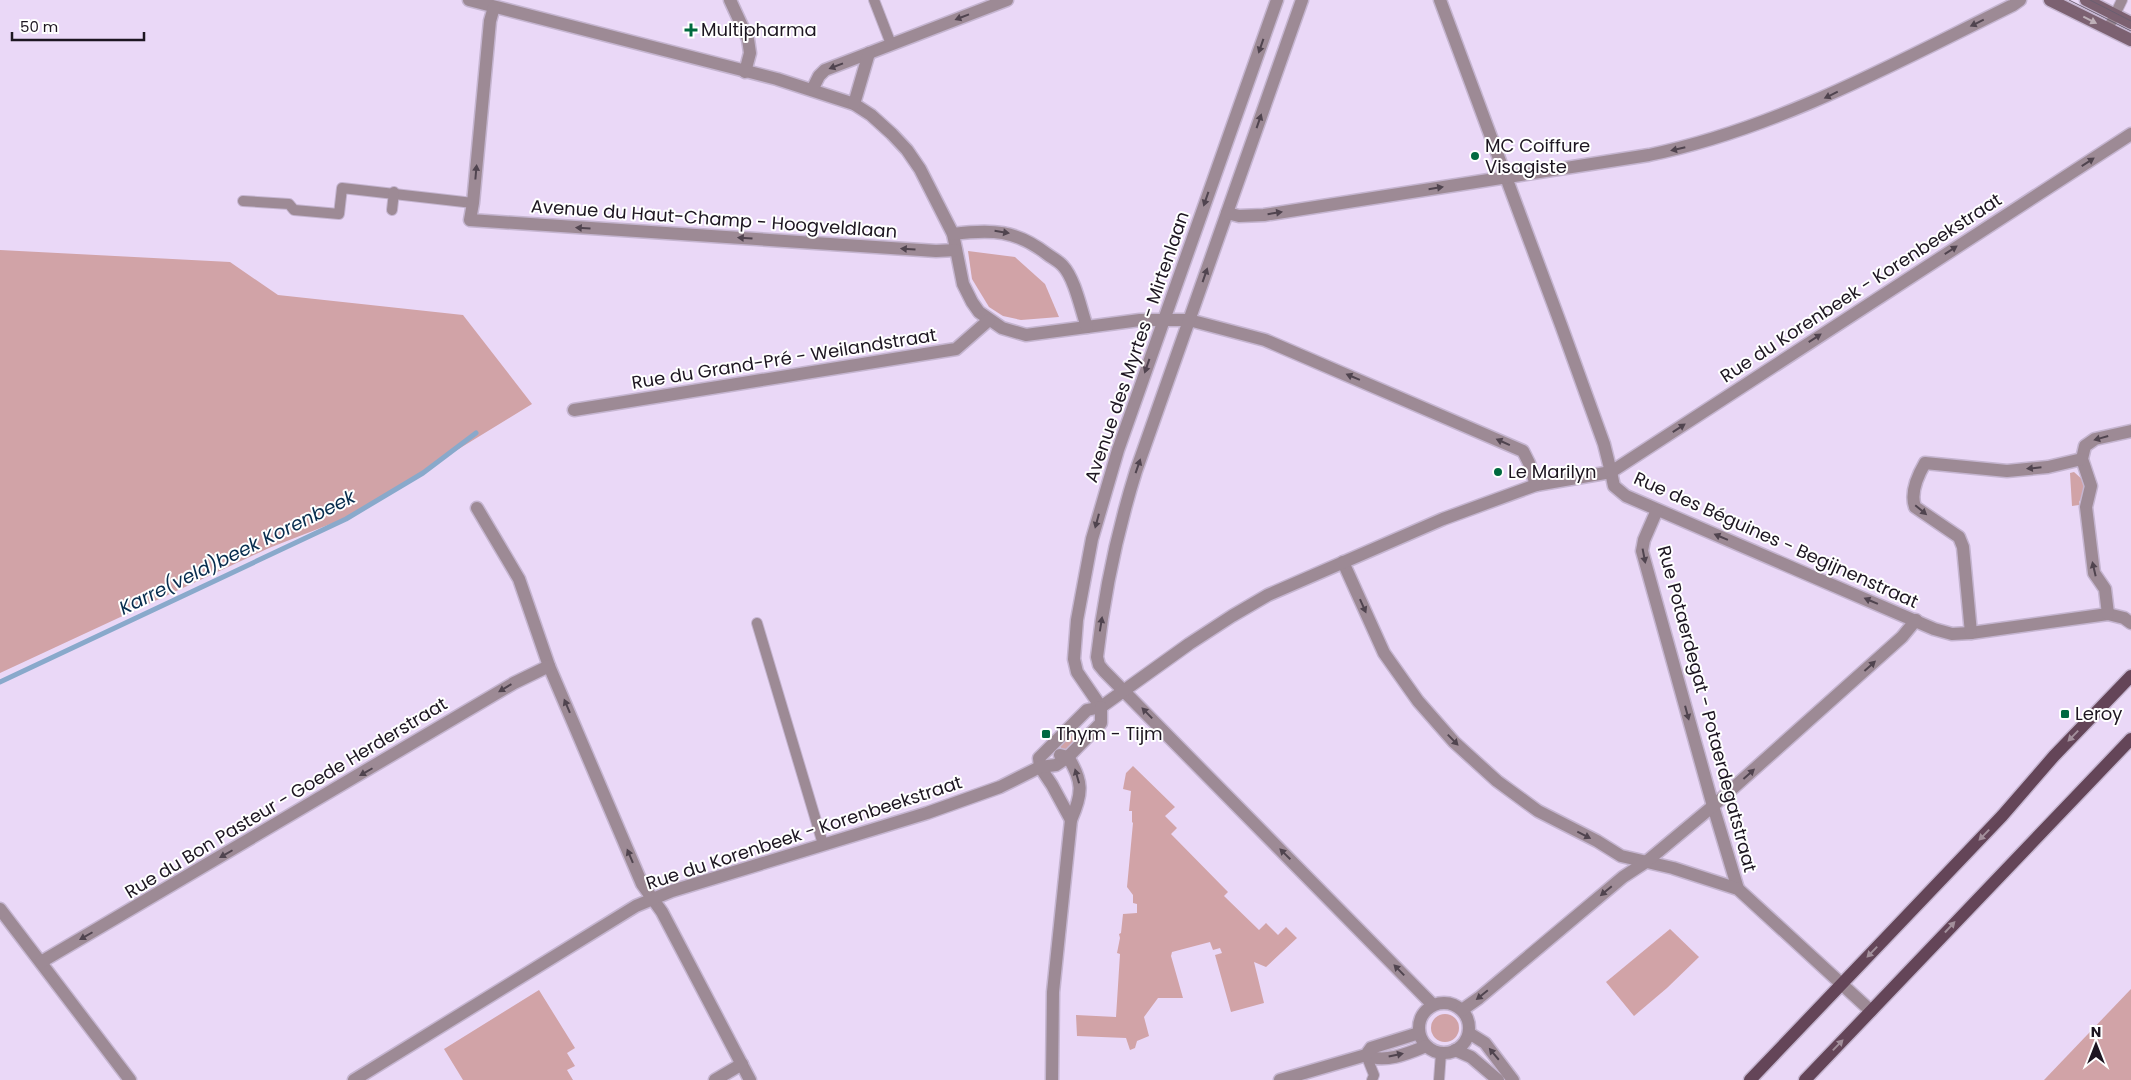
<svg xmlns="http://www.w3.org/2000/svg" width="2131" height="1080" viewBox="0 0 2131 1080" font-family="Poppins,sans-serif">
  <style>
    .green { fill: #d1a3a7 }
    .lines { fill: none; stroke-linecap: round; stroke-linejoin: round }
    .stream { stroke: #89a9cb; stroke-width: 5 }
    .lane-casing { stroke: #c5b5d0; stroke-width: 12 }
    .street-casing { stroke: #c5b5d0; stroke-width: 15 }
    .secondary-casing { stroke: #c5b5d0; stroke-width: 15 }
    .primary-casing { stroke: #c5b5d0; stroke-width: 15 }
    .lane { stroke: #9d8a95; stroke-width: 10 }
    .street { stroke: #9d8a95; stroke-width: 12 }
    .secondary { stroke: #7c6171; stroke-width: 12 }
    .primary { stroke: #644558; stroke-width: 12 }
    .tram { stroke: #6a5f71; stroke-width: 1 }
    .oneway { fill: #50444f }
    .oneway2 { fill: #beb0b8 }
    .oneway3 { fill: #a28f9b }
    .poi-dot { fill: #00693f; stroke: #fff; stroke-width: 2 }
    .labels { text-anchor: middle; stroke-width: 4; stroke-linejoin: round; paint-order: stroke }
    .poi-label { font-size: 18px; fill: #1d1621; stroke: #fff; text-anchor: start }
    .street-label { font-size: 18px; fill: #1d1621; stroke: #fff }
    .water-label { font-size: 19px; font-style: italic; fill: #082d4e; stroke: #fff }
  </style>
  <rect width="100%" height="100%" fill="#ead8f7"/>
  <!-- green -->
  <g class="green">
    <polygon points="0,250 230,262 278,295 463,315 532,404 346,518 269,548 0,673"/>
    <polygon points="968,251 1015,257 1045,284 1059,317 1021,320 1003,316 989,307 972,279"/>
    <polygon points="2074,472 2083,480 2085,492 2079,502 2079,505 2072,506 2070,473"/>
    <polygon points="1075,729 1080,734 1065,751 1061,750 1060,744"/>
    <polygon points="1133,766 1175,807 1165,816 1177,828 1171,834 1228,892 1224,896 1259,930 1266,923 1278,935 1286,927 1297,938 1266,967 1254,962 1264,1003 1231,1012 1215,955 1222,953 1220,948 1213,950 1210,942 1172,952 1171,956 1183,998 1158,998 1144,1017 1149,1036 1137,1041 1135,1048 1130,1050 1126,1038 1077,1036 1076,1015 1116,1017 1120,954 1117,953 1120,938 1119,934 1121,933 1123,914 1137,913 1137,904 1133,903 1133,895 1127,887 1133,823 1132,822 1132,811 1129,811 1131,791 1123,789 1126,773"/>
    <polygon points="1670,929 1699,957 1667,988 1634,1016 1606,982"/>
    <polygon points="2131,989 2131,1080 2044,1080"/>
    <polygon points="539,990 575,1048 567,1053 575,1066 567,1070 573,1080 463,1080 444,1049"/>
    <circle cx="1445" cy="1028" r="14"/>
  </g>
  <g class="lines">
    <!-- stream -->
    <polyline class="stream" points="0,682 346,519 423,473 476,433"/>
    <defs>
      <g id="lane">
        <polyline points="874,0 891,44"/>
        <polyline points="2108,29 2122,0"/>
        <polyline points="243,201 289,204 294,210 339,214 342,188 473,203"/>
        <polyline points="392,210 394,192"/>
        <polyline points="757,623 823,844"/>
        <polyline points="1366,1055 1374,1075 1372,1080"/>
        <polyline points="1439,1080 1441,1053"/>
      </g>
      <g id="street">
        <polyline points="469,0 777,79 854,104 871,115 892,134 907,150 920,169 953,234 963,284 972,302 979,312 1002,328 1026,335 1140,320 1189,320 1265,340 1523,451 1529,463 1536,485 1611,472 1614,486 1626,496 1934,629 1952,634 1971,633 2108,614 2124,618 2131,623"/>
        <polyline points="730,0 748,39 750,53 745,72"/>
        <path d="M1302,0l-166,471c-19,61 -32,123 -39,186l2,8 5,6 329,334"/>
        <polyline points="1440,0 1561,325 1604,444 1611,472 2131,134"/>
        <polyline points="494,7 490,21 473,203 470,220 936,251 956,250"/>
        <polyline points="812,90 819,76 825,70 1007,0"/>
        <polyline points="854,104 869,53"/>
        <path d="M1227,213l12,3 25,-1 385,-60c130,-27 246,-92 364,-150l7,-5"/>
        <path d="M953,234c39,-5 63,-4 94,20 5,4 12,7 16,12 12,13 18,44 24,61"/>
        <polyline points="574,410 956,349 989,320"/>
        <polyline points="477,508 519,579 549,666 642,884 662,912 750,1080"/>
        <polyline points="1657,510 1644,540 1642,551 1713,806 1738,889"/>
        <polyline points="1343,562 1384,653 1418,701 1454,742 1497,781 1538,811 1597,841 1621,856 1673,868 1738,889 1871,1011"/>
        <polyline points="2108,614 2105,589 2094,573 2086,507 2091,486 2082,459 2085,446 2095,439 2131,431"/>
        <path d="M1971,633l-8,-86 -4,-10 -44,-30c-5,-14 3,-32 10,-44l82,8 41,-4 34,-8"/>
        <polyline points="1101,707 1077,672 1074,659 1077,620 1092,539 1118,450 1277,0"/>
        <polyline points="1071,820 1052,785 1040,767 1039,758 1087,710 1101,707 1189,644 1232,616 1268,595 1443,519 1536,485"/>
        <polyline points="0,909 130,1080"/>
        <polyline points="41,962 514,683 549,666"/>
        <circle cx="1444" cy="1028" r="25"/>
        <polyline points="1462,1010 1479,998 1623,877 1646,862 1713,806 1902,637 1916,620"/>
        <polyline points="1469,1033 1485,1043 1513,1080"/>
        <polyline points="1455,1050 1471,1057 1498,1080"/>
        <path d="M1366,1055c18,9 43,-2 60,-9"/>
        <polyline points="354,1080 636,906 672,891 927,813 1000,787 1040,767 1056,765 1068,757 1101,723 1101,707"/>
        <polyline points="715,1080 742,1064"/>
        <path d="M1052,1080l1,-88 18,-172c12,-27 12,-39 -3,-63l-8,-2"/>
        <polyline points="1280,1080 1366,1055 1371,1048 1419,1033"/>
      </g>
      <g id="secondary">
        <polyline points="2050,0 2131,40"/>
        <polyline points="2086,0 2131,23"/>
      </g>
      <g id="primary">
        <polyline points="1750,1080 2002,816 2054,756 2131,676"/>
        <polyline points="1805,1080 2131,739"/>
      </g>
    </defs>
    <!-- lane casing -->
    <use href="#lane" class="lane-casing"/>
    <!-- street casing -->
    <use href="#street" class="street-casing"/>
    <!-- secondary casing -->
    <use href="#secondary" class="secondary-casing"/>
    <!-- primary casing -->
    <use href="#primary" class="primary-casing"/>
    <!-- lane -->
    <use href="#lane" class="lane"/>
    <!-- street -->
    <use href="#street" class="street"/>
    <!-- secondary -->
    <use href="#secondary" class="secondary"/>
    <!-- primary -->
    <use href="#primary" class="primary"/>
    <!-- tram -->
    <g class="tram">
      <polyline points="2069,0 2131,31"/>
      <polyline points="2090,0 2131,21"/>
    </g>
  </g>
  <!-- one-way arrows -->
  <defs><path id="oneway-solid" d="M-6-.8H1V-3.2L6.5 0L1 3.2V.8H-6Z" transform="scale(1.25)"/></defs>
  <g class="oneway">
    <use href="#oneway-solid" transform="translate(962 17) rotate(159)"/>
    <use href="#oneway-solid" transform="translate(1977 23) rotate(154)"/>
    <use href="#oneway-solid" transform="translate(1261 46) rotate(109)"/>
    <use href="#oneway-solid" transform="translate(836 66) rotate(159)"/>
    <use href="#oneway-solid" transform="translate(1831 95) rotate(154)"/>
    <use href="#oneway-solid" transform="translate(1259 121) rotate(-71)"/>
    <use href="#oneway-solid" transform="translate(1678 149) rotate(167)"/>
    <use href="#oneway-solid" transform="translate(2088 162) rotate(-33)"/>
    <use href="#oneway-solid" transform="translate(476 172) rotate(-85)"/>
    <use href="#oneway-solid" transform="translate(1436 188) rotate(-9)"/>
    <use href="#oneway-solid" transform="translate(1206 199) rotate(109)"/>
    <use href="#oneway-solid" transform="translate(1275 213) rotate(-9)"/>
    <use href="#oneway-solid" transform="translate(583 228) rotate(-176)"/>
    <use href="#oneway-solid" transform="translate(1002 232) rotate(9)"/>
    <use href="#oneway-solid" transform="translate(745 238) rotate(-176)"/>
    <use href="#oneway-solid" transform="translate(908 249) rotate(-176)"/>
    <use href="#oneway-solid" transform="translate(1951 250) rotate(-33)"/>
    <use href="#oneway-solid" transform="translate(1205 275) rotate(-71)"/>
    <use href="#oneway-solid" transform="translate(1815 338) rotate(-33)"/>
    <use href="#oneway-solid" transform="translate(1147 366) rotate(109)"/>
    <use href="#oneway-solid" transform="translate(1353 377) rotate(-157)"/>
    <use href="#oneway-solid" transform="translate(1679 428) rotate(-33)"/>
    <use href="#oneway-solid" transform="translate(2101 438) rotate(164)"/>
    <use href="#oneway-solid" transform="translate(1503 442) rotate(-156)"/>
    <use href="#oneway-solid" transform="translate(1138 466) rotate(-71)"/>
    <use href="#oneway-solid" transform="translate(2034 468) rotate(174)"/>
    <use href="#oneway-solid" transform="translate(1921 510) rotate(40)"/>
    <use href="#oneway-solid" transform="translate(1097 521) rotate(105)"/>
    <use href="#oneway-solid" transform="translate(1721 537) rotate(-157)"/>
    <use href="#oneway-solid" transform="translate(1644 556) rotate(79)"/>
    <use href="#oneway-solid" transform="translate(2094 569) rotate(-103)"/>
    <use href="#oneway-solid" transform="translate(1871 601) rotate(-157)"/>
    <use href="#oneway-solid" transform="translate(1363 606) rotate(66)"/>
    <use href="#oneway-solid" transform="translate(1101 624) rotate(-81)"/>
    <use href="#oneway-solid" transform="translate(1870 666) rotate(-42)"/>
    <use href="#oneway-solid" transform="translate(505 688) rotate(149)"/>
    <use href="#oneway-solid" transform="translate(567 706) rotate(-113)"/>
    <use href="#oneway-solid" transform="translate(1147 713) rotate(-134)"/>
    <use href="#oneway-solid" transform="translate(1687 713) rotate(75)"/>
    <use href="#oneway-solid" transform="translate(1453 740) rotate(46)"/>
    <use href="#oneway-solid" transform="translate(366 772) rotate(150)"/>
    <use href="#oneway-solid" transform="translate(1749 774) rotate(-42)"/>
    <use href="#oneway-solid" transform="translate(1077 776) rotate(-106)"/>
    <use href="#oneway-solid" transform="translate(1584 835) rotate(27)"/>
    <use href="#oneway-solid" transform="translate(226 854) rotate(150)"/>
    <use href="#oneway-solid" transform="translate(1285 854) rotate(-135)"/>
    <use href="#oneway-solid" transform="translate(630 856) rotate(-113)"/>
    <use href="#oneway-solid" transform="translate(1606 891) rotate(140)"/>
    <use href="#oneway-solid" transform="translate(86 936) rotate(150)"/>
    <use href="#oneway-solid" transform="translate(1399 970) rotate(-134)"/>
    <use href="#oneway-solid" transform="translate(1482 995) rotate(141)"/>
    <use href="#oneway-solid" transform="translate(1494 1054) rotate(-130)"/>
    <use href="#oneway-solid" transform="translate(1396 1055) rotate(-12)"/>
  </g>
  <use class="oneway2" href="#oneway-solid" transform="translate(2090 20) rotate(27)"/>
  <g class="oneway3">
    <use href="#oneway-solid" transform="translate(2073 736) rotate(134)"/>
    <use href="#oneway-solid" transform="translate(1984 835) rotate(134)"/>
    <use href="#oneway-solid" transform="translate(1950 927) rotate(-47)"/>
    <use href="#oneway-solid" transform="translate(1872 952) rotate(134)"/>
    <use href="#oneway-solid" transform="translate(1838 1045) rotate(-46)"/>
  </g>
  <!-- markers -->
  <g class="poi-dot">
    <path d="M688.5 22.5h5v5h5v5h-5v5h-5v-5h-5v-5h5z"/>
    <circle cx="1475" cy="156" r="5"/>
    <circle cx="1498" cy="472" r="5"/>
    <rect x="2060" y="709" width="10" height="10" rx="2.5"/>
    <rect x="1041" y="729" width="10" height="10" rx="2.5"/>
  </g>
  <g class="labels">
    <!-- poi labels -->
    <g class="poi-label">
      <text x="701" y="36">Multipharma</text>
      <text x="1485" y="152">MC Coiffure<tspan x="1485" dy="21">Visagiste</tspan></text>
      <text x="1508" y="478">Le Marilyn</text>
      <text x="2075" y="720">Leroy</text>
      <text x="1056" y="740">Thym - Tijm</text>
    </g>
    <!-- street labels -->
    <g class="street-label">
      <text transform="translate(714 219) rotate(4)" y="6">Avenue du Haut-Champ - Hoogveldlaan</text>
      <text transform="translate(1861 288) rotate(-33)" y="6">Rue du Korenbeek - Korenbeekstraat</text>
      <text transform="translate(1137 347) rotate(-71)" y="6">Avenue des Myrtes - Mirtenlaan</text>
      <text transform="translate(784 359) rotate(-9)" y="6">Rue du Grand-Pré - Weilandstraat</text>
      <text transform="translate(1776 540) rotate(24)" y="6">Rue des Béguines - Begijnenstraat</text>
      <text transform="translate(1707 709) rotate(75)" y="6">Rue Potaerdegat - Potaerdegatstraat</text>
      <text transform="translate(286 798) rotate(-31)" y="6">Rue du Bon Pasteur - Goede Herderstraat</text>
      <text transform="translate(804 833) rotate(-18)" y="6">Rue du Korenbeek - Korenbeekstraat</text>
    </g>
    <!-- water labels -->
    <g class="water-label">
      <text transform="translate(237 552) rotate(-26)" y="7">Karre(veld)beek Korenbeek</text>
    </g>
  </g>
  <!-- north arrow -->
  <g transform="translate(2096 1045)" stroke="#ffffff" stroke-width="4" paint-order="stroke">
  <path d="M0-4L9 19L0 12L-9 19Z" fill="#1d1621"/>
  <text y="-8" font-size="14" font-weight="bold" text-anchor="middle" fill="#1d1621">N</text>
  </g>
  <!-- scale -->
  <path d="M12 32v8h132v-8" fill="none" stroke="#1d1621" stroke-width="2.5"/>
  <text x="20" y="32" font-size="15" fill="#1d1621" stroke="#ffffff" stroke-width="4" paint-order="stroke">50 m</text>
</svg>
